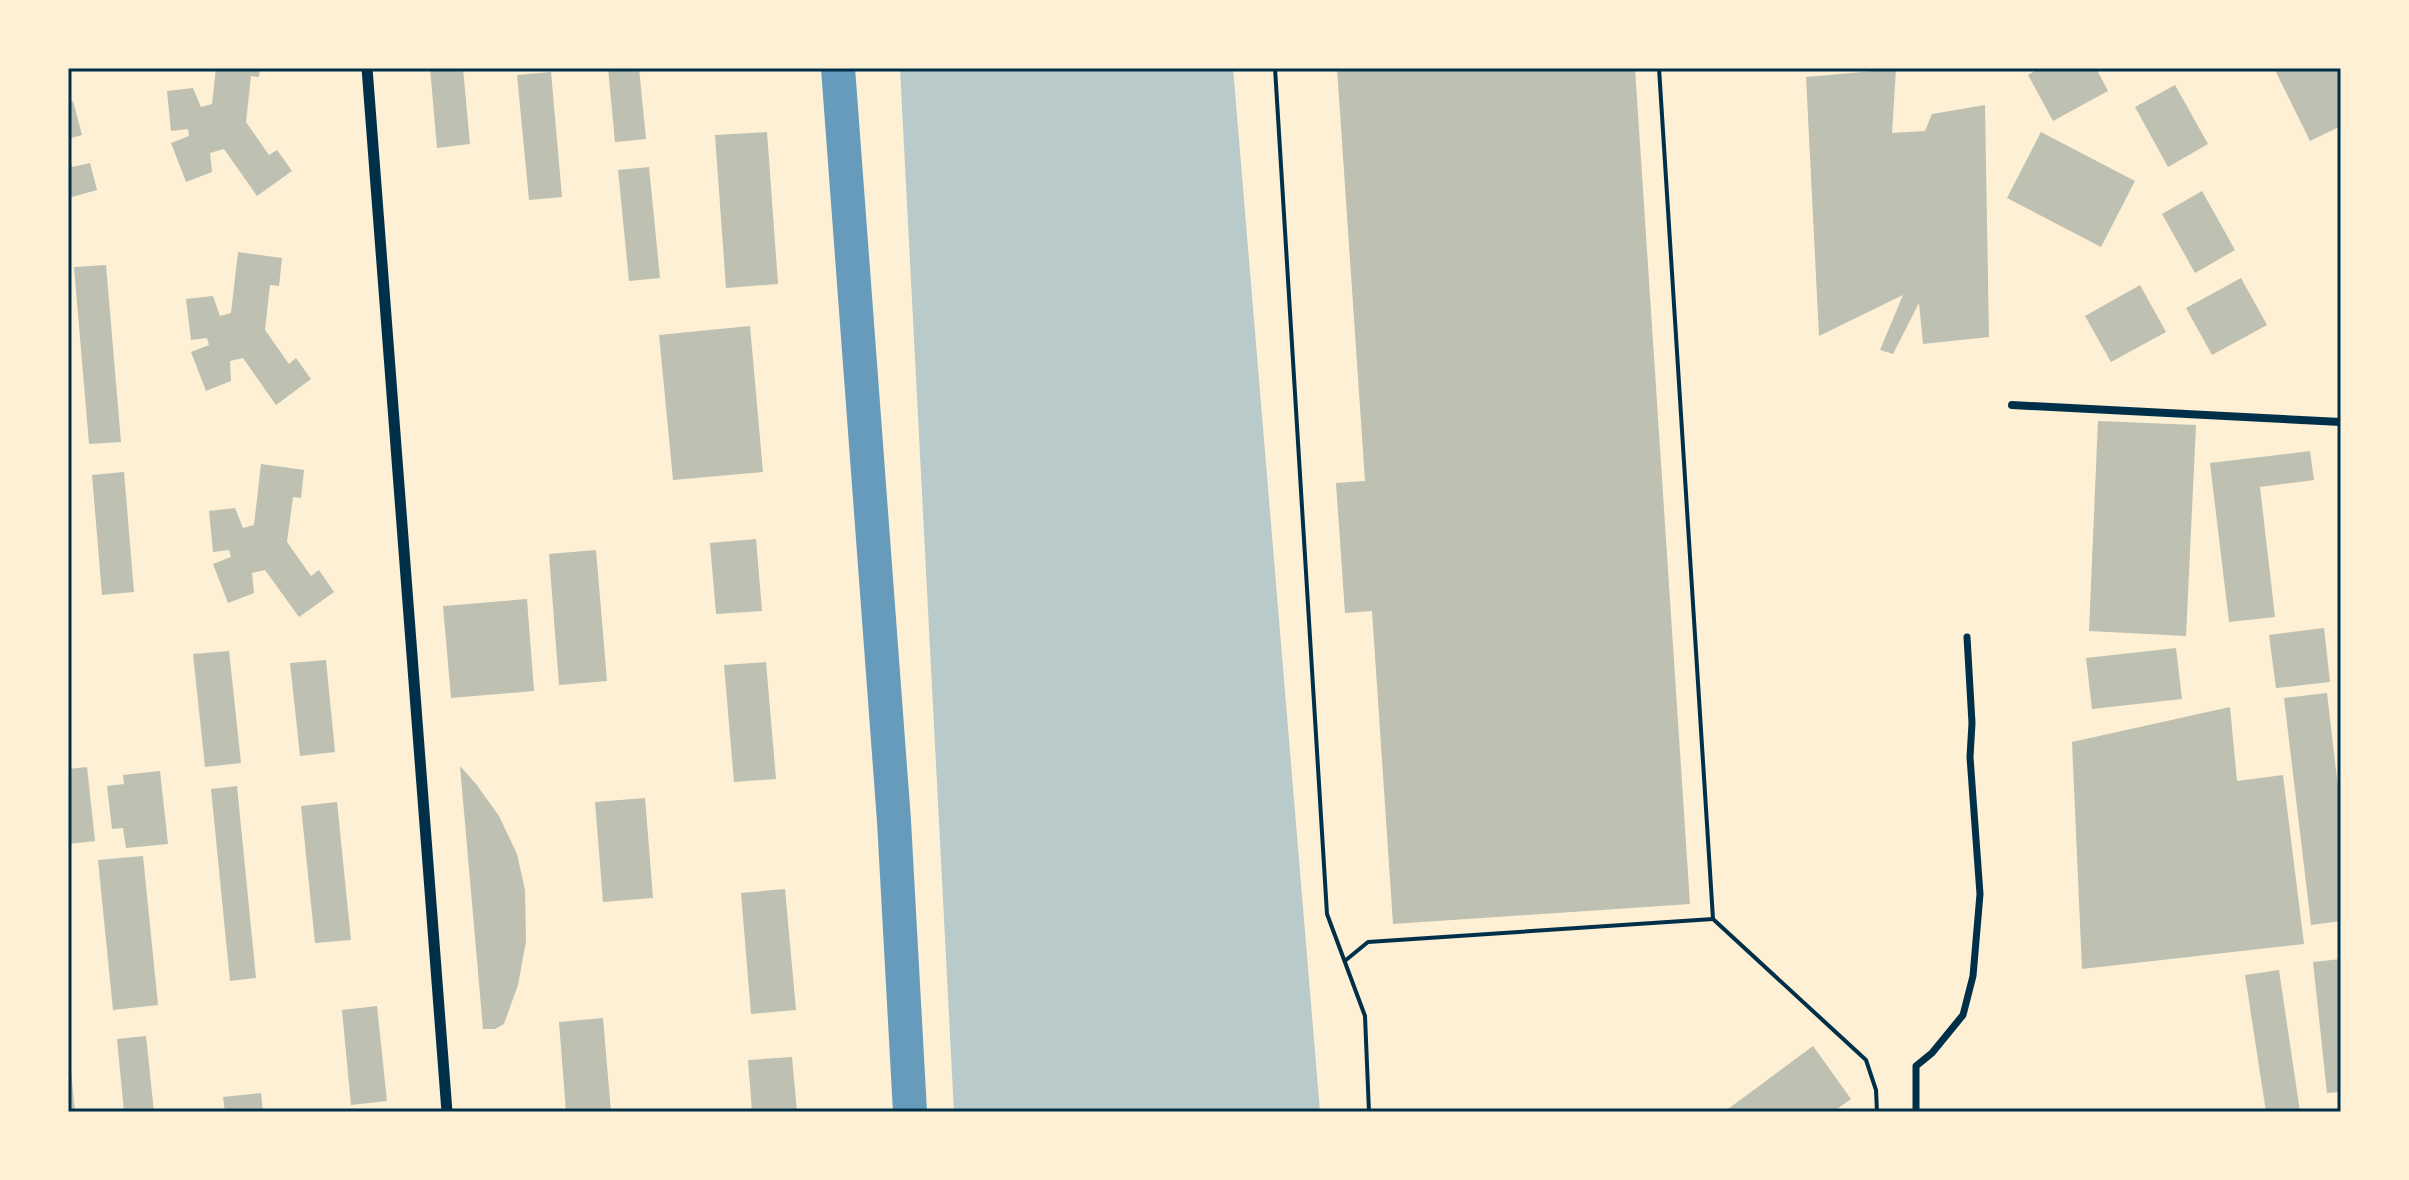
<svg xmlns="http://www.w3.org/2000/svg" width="2409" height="1180" viewBox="0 0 2409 1180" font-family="'Space Grotesk',sans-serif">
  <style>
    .green { fill: #b9caca }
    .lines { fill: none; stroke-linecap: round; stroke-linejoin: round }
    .river { stroke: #669bbc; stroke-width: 34 }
    .building { fill: #bec0b2 }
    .service { stroke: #003049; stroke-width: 4 }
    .pedestrian { stroke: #003049; stroke-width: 7 }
    .minor { stroke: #003049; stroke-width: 8 }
    .tertiary { stroke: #003049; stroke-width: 11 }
    .neatline { fill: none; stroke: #003049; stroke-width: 3 }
  </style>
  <rect width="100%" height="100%" fill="#fdf0d5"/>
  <!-- green -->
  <polygon class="green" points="900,68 1233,68 1320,1112 954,1112"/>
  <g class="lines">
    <!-- river -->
    <polyline class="river" points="838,68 894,821 910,1112"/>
  </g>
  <!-- building -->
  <g class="building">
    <polygon points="216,68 260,68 259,77 251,76 246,122 269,155 277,150 292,171 257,196 224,149 210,153 212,172 186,182 171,143 189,136 188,129 171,131 167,91 193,88 201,107 212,104"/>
    <polygon points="430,68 463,68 470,144 437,148"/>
    <polygon points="608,68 639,68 646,139 615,142"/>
    <polygon points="1337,68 1635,68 1690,904 1393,924 1372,611 1345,613 1336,483 1365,481"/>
    <polygon points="2040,68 2096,68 2108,91 2053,121 2028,75"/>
    <polygon points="2274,68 2341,68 2341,126 2310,141"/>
    <polygon points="1896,69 1892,133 1925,131 1932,114 1985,105 1989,337 1923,344 1919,303 1893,354 1880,350 1903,295 1819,336 1806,77"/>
    <polygon points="551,72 562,197 529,200 517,75"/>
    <polygon points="2175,85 2208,144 2168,167 2135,107"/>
    <polygon points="73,101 82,135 68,139 68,103"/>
    <polygon points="767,132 778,284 726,288 715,135"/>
    <polygon points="2041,132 2135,181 2101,247 2007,198"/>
    <polygon points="68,155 72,167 90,163 97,190 68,198"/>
    <polygon points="649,167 660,278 629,281 618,170"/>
    <polygon points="2202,191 2235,250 2195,273 2162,214"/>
    <polygon points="238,252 282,258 279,286 270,285 265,330 289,364 296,358 311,379 276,405 243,358 230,361 231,381 206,391 191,352 209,345 207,338 191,340 186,299 213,296 220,316 231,313"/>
    <polygon points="106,265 121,442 89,444 74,267"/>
    <polygon points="2241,278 2267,325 2212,355 2186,308"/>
    <polygon points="2140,285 2166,332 2111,362 2085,316"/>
    <polygon points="750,326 763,472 673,480 659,335"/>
    <polygon points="2098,421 2196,425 2186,636 2089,631"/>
    <polygon points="2310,451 2314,480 2260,487 2275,617 2229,622 2210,463"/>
    <polygon points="261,464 304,470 301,498 293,497 287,542 311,576 319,570 334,592 299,617 265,570 252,573 254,593 228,603 213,564 231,557 229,550 213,552 209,511 235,508 243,528 254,525"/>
    <polygon points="124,472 134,592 102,595 92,475"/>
    <polygon points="756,539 762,611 716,614 710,543"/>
    <polygon points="596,550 607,681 559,685 549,554"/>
    <polygon points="527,599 534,691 451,698 443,606"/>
    <polygon points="2324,628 2330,682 2276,688 2269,635"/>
    <polygon points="2176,648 2182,699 2092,709 2086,658"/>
    <polygon points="229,651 241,763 205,767 193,654"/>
    <polygon points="326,660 335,752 300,756 290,663"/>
    <polygon points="766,662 776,779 734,782 724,665"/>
    <polygon points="2327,693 2341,813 2341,921 2311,925 2284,698"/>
    <polygon points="2230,707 2237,781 2283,775 2304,944 2082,969 2072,742"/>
    <polygon points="460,766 476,784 499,816 517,854 525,890 526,941 518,985 504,1024 495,1029 483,1029"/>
    <polygon points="87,767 95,841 68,844 68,769"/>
    <polygon points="160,771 168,844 126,848 123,828 112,829 107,786 124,784 123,775"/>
    <polygon points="237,786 256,978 230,981 211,789"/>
    <polygon points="645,798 653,898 603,902 595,802"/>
    <polygon points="337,802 351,940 315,943 301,806"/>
    <polygon points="143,856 158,1005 113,1010 98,860"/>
    <polygon points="785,889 796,1010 751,1014 741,893"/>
    <polygon points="2341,959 2341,1092 2327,1093 2313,962"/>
    <polygon points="2279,970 2300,1112 2266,1112 2245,975"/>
    <polygon points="377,1006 387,1101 351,1105 342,1010"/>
    <polygon points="603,1018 611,1112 566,1112 559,1022"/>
    <polygon points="146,1036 154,1112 124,1112 117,1039"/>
    <polygon points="1813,1046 1851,1099 1833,1112 1724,1112"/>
    <polygon points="792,1057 797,1112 752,1112 748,1060"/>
    <polygon points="68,1060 70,1060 75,1112 68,1112"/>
    <polygon points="261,1093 263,1112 225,1112 223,1097"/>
  </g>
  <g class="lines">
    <!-- service -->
    <g class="service">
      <polyline points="1275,68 1327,914 1365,1016 1369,1112"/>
      <polyline points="1659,68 1713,919 1866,1060 1876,1090 1877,1112"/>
      <polyline points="1346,960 1368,942 1713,919"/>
    </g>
    <!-- pedestrian -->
    <polyline class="pedestrian" points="1916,1112 1916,1066 1932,1053 1963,1015 1973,976 1980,894 1970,757 1972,723 1967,637"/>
    <!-- minor -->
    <polyline class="minor" points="2012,405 2341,422"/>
    <!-- tertiary -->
    <polyline class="tertiary" points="367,68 447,1112"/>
  </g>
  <!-- border -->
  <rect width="2409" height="1180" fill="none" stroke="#fdf0d5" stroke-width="140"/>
  <rect x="70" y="70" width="2269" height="1040" class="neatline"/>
</svg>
